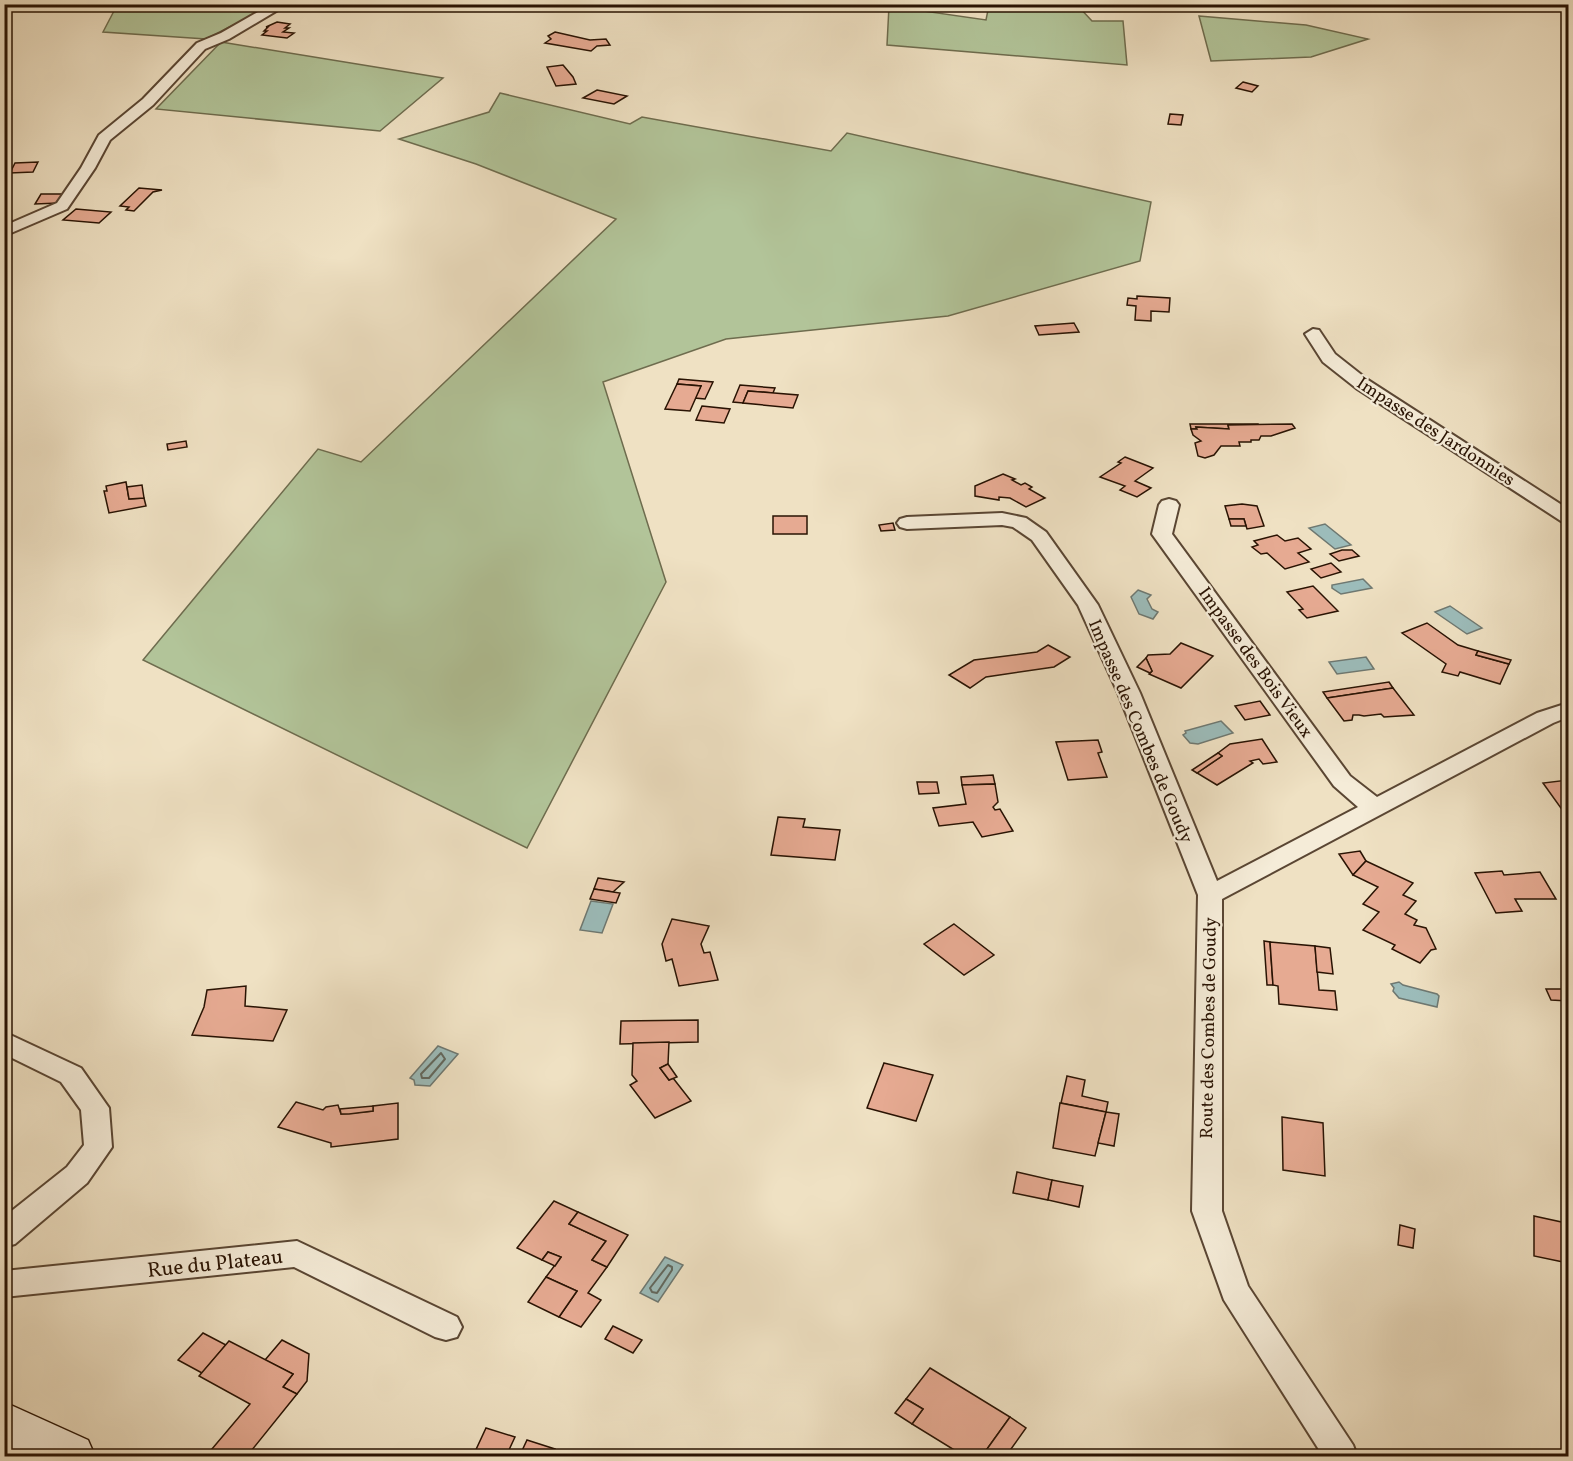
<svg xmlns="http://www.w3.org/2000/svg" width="1573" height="1461" viewBox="0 0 1573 1461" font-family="Vollkorn,serif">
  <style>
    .green { fill: #b2c499; stroke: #6e6c4e; stroke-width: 1.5 }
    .water { fill: #9cbcba; stroke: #6e7871; stroke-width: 1.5 }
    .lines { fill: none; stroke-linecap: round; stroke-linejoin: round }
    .shore { stroke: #62685e; stroke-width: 2 }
    .building { fill: #e6aa92; stroke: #291303; stroke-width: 1.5 }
    .street-casing { stroke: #5a4633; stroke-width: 4 }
    .secondary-casing { stroke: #291303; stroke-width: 3 }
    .street { fill: #f5ecd8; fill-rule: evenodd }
    .secondary { fill: #f5ecd8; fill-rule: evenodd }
    .labels { text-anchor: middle; stroke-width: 4.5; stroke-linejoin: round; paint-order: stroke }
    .street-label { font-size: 18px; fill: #291303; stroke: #f5ecd8 }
    .near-street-label { font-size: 21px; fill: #291303; stroke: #f5ecd8 }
  </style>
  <rect width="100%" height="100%" fill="#efe1c3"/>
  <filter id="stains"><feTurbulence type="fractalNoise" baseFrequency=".00333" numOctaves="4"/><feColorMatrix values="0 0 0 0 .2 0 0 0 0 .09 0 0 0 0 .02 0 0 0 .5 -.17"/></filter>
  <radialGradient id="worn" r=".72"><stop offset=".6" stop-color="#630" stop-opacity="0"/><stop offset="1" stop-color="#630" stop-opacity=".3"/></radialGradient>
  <!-- green -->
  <g class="green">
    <polygon points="4,5 273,5 206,39 103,32 115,9 56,6 5,8"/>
    <polygon points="989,5 1077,5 1092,21 1123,21 1127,65 887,45 889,6 986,20"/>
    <polygon points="1199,16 1306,25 1368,39 1311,57 1211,61"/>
    <polygon points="221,42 443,78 380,131 156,109"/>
    <polygon points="500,93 630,124 642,117 831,151 847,133 1151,202 1140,261 948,316 726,339 603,382 666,582 527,848 143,660 318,449 361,462 616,219 476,164 399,139 489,112"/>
  </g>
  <!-- water -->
  <g class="water">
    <polygon points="1325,524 1351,545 1335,549 1309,528"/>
    <polygon points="1363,579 1372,588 1341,594 1332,588 1332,585"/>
    <polygon points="1138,590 1151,595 1147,599 1152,609 1158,612 1153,619 1139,614 1131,597"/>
    <polygon points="1450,606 1482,628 1467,634 1435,612"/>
    <polygon points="1366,657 1374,669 1337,674 1329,662"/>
    <polygon points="1221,721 1233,733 1198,744 1190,743 1183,735 1186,733 1185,731"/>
    <polygon points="591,901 613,904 602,933 580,930"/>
    <polygon points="1399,982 1403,985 1437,994 1439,996 1437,1007 1399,998 1393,991 1394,988 1391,984"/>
    <polygon points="438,1046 458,1054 430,1086 415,1085 414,1080 410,1078"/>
    <polygon points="665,1257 683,1265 658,1302 640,1293"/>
  </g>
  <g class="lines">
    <!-- shore -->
    <g class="shore">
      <polygon points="441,1053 445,1059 429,1078 422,1078 421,1074"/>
      <polygon points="668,1265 672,1267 672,1270 657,1293 652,1292 650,1288"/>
    </g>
  </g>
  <!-- building -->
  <g class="building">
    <polygon points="277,22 290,24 285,28 289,28 283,32 294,33 287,38 262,35 267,31 264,31 268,27 266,27"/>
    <polygon points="555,32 590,40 606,39 610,45 597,46 591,51 545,43 551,39 548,36"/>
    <polygon points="563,65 573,77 576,84 556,86 547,67"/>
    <polygon points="1243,82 1258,86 1252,92 1236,88"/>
    <polygon points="597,90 627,96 614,104 583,98"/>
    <polygon points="1170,114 1183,115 1181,125 1168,124"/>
    <polygon points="38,162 33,172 10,173 15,163"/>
    <polygon points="139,188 162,190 153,192 134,211 126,210 129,207 120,206"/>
    <polygon points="41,194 64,194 59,203 35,204"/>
    <polygon points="76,209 111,212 99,223 63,220"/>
    <polygon points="1137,296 1170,298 1169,312 1151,311 1151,321 1135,320 1136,306 1127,305 1128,298 1137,299"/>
    <polygon points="1074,323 1079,332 1039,335 1035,326"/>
    <polygon points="679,379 713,382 705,399 695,398 701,386 677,384"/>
    <polygon points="677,384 701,386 690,411 665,409"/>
    <polygon points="740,385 775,388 773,393 748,391 743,403 733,402"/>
    <polygon points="748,391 798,395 793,408 743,403"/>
    <polygon points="702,406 730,409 724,423 696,420"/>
    <polygon points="1190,424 1258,424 1258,425 1228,425 1229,429 1196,427 1197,429 1191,429"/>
    <polygon points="1292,424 1295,428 1271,436 1261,436 1259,440 1251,440 1251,442 1239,442 1240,446 1221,446 1214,455 1205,458 1198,456 1195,443 1201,441 1193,435 1191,429 1197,429 1196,427 1229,429 1228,425"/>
    <polygon points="186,441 187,447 168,450 167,444"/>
    <polygon points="1125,457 1153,468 1135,481 1151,488 1137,497 1120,490 1125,486 1100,477 1121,463 1118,462"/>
    <polygon points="1003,474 1015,479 1012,480 1021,485 1025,483 1032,487 1029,489 1045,498 1026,507 1010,498 999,497 999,500 975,496 975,486"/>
    <polygon points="126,482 129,499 144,498 146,506 109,513 104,491 107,491 106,486"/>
    <polygon points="142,485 144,498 129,499 127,487"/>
    <polygon points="1242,504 1257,506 1264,526 1247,529 1244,519 1229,519 1225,506"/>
    <rect x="773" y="516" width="34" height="18"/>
    <polygon points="1229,519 1244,519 1246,526 1231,526"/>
    <polygon points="893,523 895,530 881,531 879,525"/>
    <polygon points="1277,535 1285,541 1298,538 1311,549 1298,553 1309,562 1285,569 1267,553 1261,554 1252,547 1258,545 1254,541"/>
    <polygon points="1342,550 1352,550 1359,556 1339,561 1330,554"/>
    <polygon points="1331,563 1341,572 1321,578 1311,569"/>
    <polygon points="1313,586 1338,611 1307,618 1299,610 1303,609 1287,592"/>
    <polygon points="1427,623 1458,645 1478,651 1476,655 1509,664 1500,684 1460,672 1458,676 1442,672 1446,664 1402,633"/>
    <polygon points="1181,643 1213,656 1181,688 1149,674 1152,671 1146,658 1148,655 1170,654"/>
    <polygon points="1048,645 1070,657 1054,667 986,677 970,688 949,675 974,660 1037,652"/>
    <polygon points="1478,651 1511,660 1509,664 1476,655"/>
    <polygon points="1146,658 1152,671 1150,673 1137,667"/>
    <polygon points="1389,682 1393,688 1327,698 1323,692"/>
    <polygon points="1393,688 1414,715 1384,717 1381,714 1364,716 1359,715 1353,715 1352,720 1344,721 1327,698"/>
    <polygon points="1260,701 1270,715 1245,720 1235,706"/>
    <polygon points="1262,739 1277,762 1263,764 1259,759 1250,761 1253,763 1217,785 1197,773 1222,756 1218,753 1230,744"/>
    <polygon points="1098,740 1102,752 1098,753 1107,777 1068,780 1056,742"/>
    <polygon points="1218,753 1222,756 1197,773 1192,770"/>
    <polygon points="993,775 995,784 962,785 961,777"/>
    <polygon points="1568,780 1568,810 1563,811 1543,783"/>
    <polygon points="917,782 937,782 939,793 919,794"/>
    <polygon points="995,784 998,802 993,807 995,810 1000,809 1013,831 982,837 973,822 939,826 933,808 966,804 962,785"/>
    <polygon points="778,817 805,819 803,827 840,830 835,860 771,855"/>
    <polygon points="1360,851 1366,861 1353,875 1339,854"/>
    <polygon points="1366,861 1413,883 1403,895 1416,901 1405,914 1417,920 1414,925 1426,928 1436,949 1431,950 1420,963 1392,949 1395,945 1363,930 1379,912 1363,904 1378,887 1353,875"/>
    <polygon points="1502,871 1504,875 1540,872 1556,899 1515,899 1522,911 1496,913 1475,873"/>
    <polygon points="598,878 624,882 613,892 594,889"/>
    <polygon points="594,889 613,892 620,893 616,903 590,899"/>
    <polygon points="672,919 709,926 701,944 704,953 710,952 718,980 679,986 672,959 666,961 662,944"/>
    <polygon points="954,924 994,955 964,975 924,944"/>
    <polygon points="1264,941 1270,942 1273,985 1267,985"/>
    <polygon points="1270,942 1315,946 1319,990 1335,991 1337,1010 1279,1004 1278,986 1273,985"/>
    <polygon points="1315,946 1330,948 1333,974 1317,972"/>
    <polygon points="246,986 245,1006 287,1010 273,1041 192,1035 204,1007 207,990"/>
    <polygon points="1546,989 1568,989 1568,1001 1551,1000"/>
    <polygon points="698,1020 698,1042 620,1044 621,1021"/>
    <polygon points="669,1042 668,1064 660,1068 669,1080 673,1078 691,1101 655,1118 630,1085 637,1081 632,1075 633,1043"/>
    <polygon points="884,1063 933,1075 916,1121 867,1108"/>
    <polygon points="668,1064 677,1077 669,1080 660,1068"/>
    <polygon points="1067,1076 1085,1080 1082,1096 1108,1102 1106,1112 1061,1103"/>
    <polygon points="296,1102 323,1110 326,1107 338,1105 341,1114 373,1111 373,1106 398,1103 398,1139 331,1147 331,1143 278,1127"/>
    <polygon points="1060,1103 1106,1112 1095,1156 1053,1148"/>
    <polygon points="373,1106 373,1111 349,1114 341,1114 340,1109"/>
    <polygon points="1106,1112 1119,1114 1114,1146 1098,1143"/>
    <polygon points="1282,1117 1323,1123 1325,1176 1283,1170"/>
    <polygon points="1017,1172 1052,1180 1048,1200 1013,1193"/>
    <polygon points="1052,1180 1083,1186 1079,1207 1048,1200"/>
    <polygon points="554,1201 578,1212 569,1224 606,1241 592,1260 607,1267 588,1293 601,1300 581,1327 559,1317 577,1291 546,1277 561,1257 548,1252 542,1260 517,1248"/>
    <polygon points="578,1212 628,1235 607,1267 592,1260 606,1241 569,1224"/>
    <polygon points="1534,1216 1566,1223 1568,1226 1568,1263 1534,1256"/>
    <polygon points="1400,1225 1415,1229 1413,1248 1398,1245"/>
    <polygon points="548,1252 561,1257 555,1266 542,1260"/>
    <polygon points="546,1277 577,1291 559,1317 528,1302"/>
    <polygon points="613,1326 642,1340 633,1353 605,1339"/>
    <polygon points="203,1333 226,1345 202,1373 178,1360"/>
    <polygon points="282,1340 309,1354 307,1381 297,1394 283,1387 293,1374 265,1360"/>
    <polygon points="229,1341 293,1374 283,1387 297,1394 247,1456 206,1456 250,1404 199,1376"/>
    <polygon points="930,1368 1010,1417 982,1456 964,1456 912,1424 923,1409 906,1399"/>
    <polygon points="906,1399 923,1409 912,1424 895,1413"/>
    <polygon points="1010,1417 1026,1428 1006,1456 982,1456"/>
    <polygon points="486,1428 515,1437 508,1452 524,1456 473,1456"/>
    <polygon points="527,1440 555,1449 551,1456 520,1455"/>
  </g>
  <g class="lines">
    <defs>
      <g id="street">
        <polygon points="272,4 288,4 229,39 205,49 153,105 110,140 95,168 67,209 4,236 4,226 57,203 81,168 99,135 143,99 197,43 221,33"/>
        <polygon points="1313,329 1319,330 1335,354 1368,380 1568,509 1568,523 1561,521 1356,388 1323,362 1305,334"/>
        <polygon points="1169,499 1176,501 1179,505 1172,534 1350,776 1377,797 1537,713 1568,703 1568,717 1553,723 1222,899 1222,1211 1248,1286 1353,1445 1357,1456 1323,1456 1224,1300 1192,1211 1198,895 1118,693 1078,605 1032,540 1013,527 1002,525 907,529 900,527 897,523 900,519 907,517 1002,513 1026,518 1046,532 1098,605 1140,693 1217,881 1358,807 1334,786 1152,534 1159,505 1162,501"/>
        <polygon points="4,1032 81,1068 109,1108 112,1147 87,1183 15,1244 4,1247 4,1217 67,1167 84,1145 81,1110 61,1082 4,1054"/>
        <polygon points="297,1241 457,1317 462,1327 457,1337 446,1340 435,1337 294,1267 4,1297 4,1271"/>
      </g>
      <polygon id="secondary" points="4,1402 88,1440 95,1456 24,1456 4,1447"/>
    </defs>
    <!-- street casing -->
    <use href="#street" class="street-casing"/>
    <!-- secondary casing -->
    <use href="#secondary" class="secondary-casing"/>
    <!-- street -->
    <use href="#street" class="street"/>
    <!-- secondary -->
    <use href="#secondary" class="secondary"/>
  </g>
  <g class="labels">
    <!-- street labels -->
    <g class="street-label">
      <text transform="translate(1436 431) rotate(33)" y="6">Impasse des Jardonnies</text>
      <text transform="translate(1256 662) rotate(54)" y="6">Impasse des Bois Vieux</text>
      <text transform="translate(1141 731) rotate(67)" y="6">Impasse des Combes de Goudy</text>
      <text transform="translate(1208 1028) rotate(-89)" y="6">Route des Combes de Goudy</text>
    </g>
    <!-- near-street labels -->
    <g class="near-street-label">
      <text transform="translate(215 1263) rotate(-6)" y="7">Rue du Plateau</text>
    </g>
  </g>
  <!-- margin -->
  <rect width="1573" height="1461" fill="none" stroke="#efe1c3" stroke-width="24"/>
  <rect x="6" y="6" width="1561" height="1449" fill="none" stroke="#291303" stroke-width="3"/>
  <rect x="12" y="12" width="1549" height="1437" fill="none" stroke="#291303" stroke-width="1.5"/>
  <rect width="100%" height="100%" filter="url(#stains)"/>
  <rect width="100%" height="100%" fill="url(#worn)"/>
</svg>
